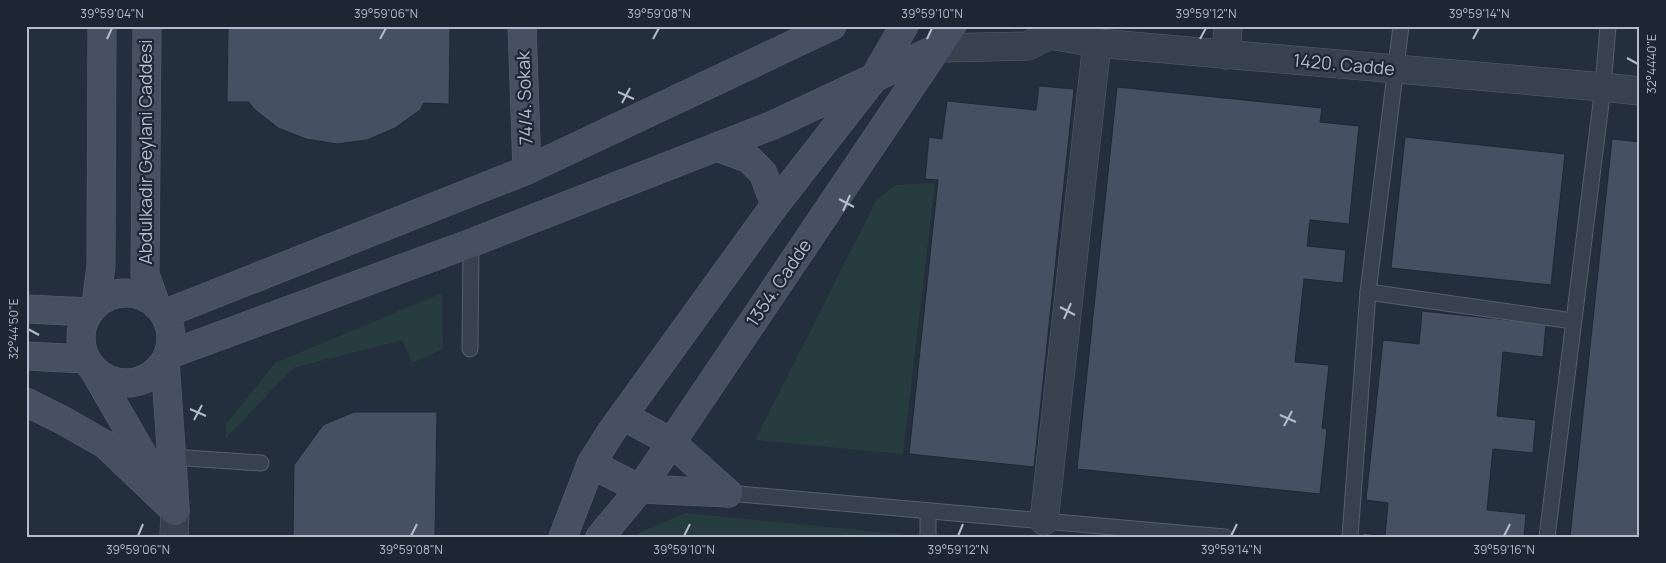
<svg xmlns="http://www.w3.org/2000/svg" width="1666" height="563" viewBox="0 0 1666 563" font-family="Manrope,sans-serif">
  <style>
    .green { fill: #263c3f }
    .building { fill: #455162; stroke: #1f2835 }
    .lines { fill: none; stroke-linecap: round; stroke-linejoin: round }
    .lane-casing { stroke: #565f6c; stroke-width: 17 }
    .street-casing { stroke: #565f6c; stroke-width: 29 }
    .secondary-casing { stroke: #565f6c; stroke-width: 29 }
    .lane { stroke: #38414e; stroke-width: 15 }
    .street { stroke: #38414e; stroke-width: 28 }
    .secondary { stroke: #465061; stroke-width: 28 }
    .ticks { fill: none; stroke: #b4bcc9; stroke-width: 2 }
    .labels { text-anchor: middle; stroke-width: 4.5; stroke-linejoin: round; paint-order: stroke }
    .street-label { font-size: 18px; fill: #b4bcc9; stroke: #1d2633 }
    .neatline { fill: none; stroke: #b4bcc9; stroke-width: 2 }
    .ticks-label { font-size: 12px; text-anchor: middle; fill: #b4bcc9 }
  </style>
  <rect width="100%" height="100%" fill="#242f3e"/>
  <!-- green -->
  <g class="green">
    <polygon points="935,183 903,454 755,440 876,201 895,185"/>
    <polygon points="442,293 443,349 412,363 402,340 293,368 226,438 226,424 275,363"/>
    <polygon points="686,513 919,536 635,537 638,533"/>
  </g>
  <!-- building -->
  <g class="building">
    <polygon points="228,26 450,26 449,104 424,103 420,110 395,128 367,140 337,144 306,139 278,128 254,109 249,102 227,102"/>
    <polygon points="1039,86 1074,89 1034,467 909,454 938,180 925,179 929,137 942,139 947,101 1036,110"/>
    <polygon points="1117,87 1322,108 1320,122 1359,126 1349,224 1310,220 1307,246 1346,250 1343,283 1304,279 1295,362 1329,365 1322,428 1327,429 1320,494 1077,469"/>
    <polygon points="1405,137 1565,154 1551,285 1391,268"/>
    <polygon points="1612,139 1640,142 1640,537 1570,537"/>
    <polygon points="1422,311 1546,324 1543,357 1503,352 1497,416 1536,420 1533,453 1493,449 1487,510 1526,514 1524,537 1362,537 1363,533 1385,536 1388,503 1366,500 1383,340 1419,344"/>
    <polygon points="354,412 437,412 435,537 293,537 294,465 323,425"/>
  </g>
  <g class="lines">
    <defs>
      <g id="lane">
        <polyline points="1368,292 1573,321"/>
        <polyline points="470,349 471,243"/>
        <polyline points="172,457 261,463"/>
        <polyline points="728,493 1225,537"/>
        <polyline points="928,537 928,511"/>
        <polyline points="1350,537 1368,292 1401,26"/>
        <polyline points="1547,537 1603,87 1608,26"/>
      </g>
      <g id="street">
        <polyline points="938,48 1028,46 1049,35 1097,43 1603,87 1640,91"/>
        <polyline points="1226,55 1228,26"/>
        <polyline points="1044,521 1097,43"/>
        <polyline points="174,537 175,511"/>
      </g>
      <g id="secondary">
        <polyline points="147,26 145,274 156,305"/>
        <polyline points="522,26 527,170"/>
        <polyline points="717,147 749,159 763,173 775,205"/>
        <circle cx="126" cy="338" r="45"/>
        <polyline points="96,304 101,266 102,26"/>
        <polyline points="26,309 89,312"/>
        <polyline points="164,314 527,170 832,26"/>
        <polyline points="168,355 471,243 773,125 938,48"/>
        <polyline points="26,356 85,359"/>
        <polyline points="165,361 175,506"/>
        <polyline points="95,372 159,483"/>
        <polyline points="26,402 64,421 106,445 175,511"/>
        <polyline points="623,416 671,442 728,493"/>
        <polyline points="591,464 640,489 728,493"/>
        <polyline points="563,537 591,464 611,432 775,205 874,78 904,26"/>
        <polyline points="600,537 640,489 952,26"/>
      </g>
    </defs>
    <!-- lane casing -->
    <use href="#lane" class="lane-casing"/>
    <!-- street casing -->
    <use href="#street" class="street-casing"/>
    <!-- secondary casing -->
    <use href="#secondary" class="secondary-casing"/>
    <!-- lane -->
    <use href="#lane" class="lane"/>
    <!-- street -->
    <use href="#street" class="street"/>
    <!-- secondary -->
    <use href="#secondary" class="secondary"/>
  </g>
  <!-- ticks -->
  <path class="ticks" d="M107,39l5,-11M380,39l6,-11M653,39l6,-11M927,39l5,-11M1200,39l6,-11M1473,39l6,-11M1627,58l11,6M618,92l16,7M622,103l8,-15M839,199l15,8M843,211l7,-16M1060,307l15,8M1064,319l7,-16M28,329l11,6M190,409l16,7M1280,415l16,7M194,420l8,-15M1284,426l8,-15M138,536l5,-12M411,536l6,-12M684,536l6,-12M958,536l5,-12M1231,536l6,-12M1504,536l6,-12"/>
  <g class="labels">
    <!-- street labels -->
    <g class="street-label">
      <text transform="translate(1344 65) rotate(5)" y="6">1420. Cadde</text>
      <text transform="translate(525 98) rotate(-92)" y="6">74/4. Sokak</text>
      <text transform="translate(146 152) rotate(-90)" y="6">Abdulkadir Geylani Caddesi</text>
      <text transform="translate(779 283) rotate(-56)" y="6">1354. Cadde</text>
    </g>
  </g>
  <!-- border -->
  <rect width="1666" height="563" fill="none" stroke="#1d2633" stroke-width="55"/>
  <rect x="28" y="28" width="1610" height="508" class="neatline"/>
  <g class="ticks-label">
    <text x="112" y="18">39°59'04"N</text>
    <text x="386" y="18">39°59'06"N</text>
    <text x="659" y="18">39°59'08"N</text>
    <text x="932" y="18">39°59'10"N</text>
    <text x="1206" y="18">39°59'12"N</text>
    <text x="1479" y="18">39°59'14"N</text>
    <text transform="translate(1652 64) rotate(-90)" y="4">32°44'40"E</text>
    <text transform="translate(14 329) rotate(-90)" y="4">32°44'50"E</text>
    <text x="138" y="554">39°59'06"N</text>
    <text x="411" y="554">39°59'08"N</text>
    <text x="684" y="554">39°59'10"N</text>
    <text x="958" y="554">39°59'12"N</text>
    <text x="1231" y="554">39°59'14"N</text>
    <text x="1504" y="554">39°59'16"N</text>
  </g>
</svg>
